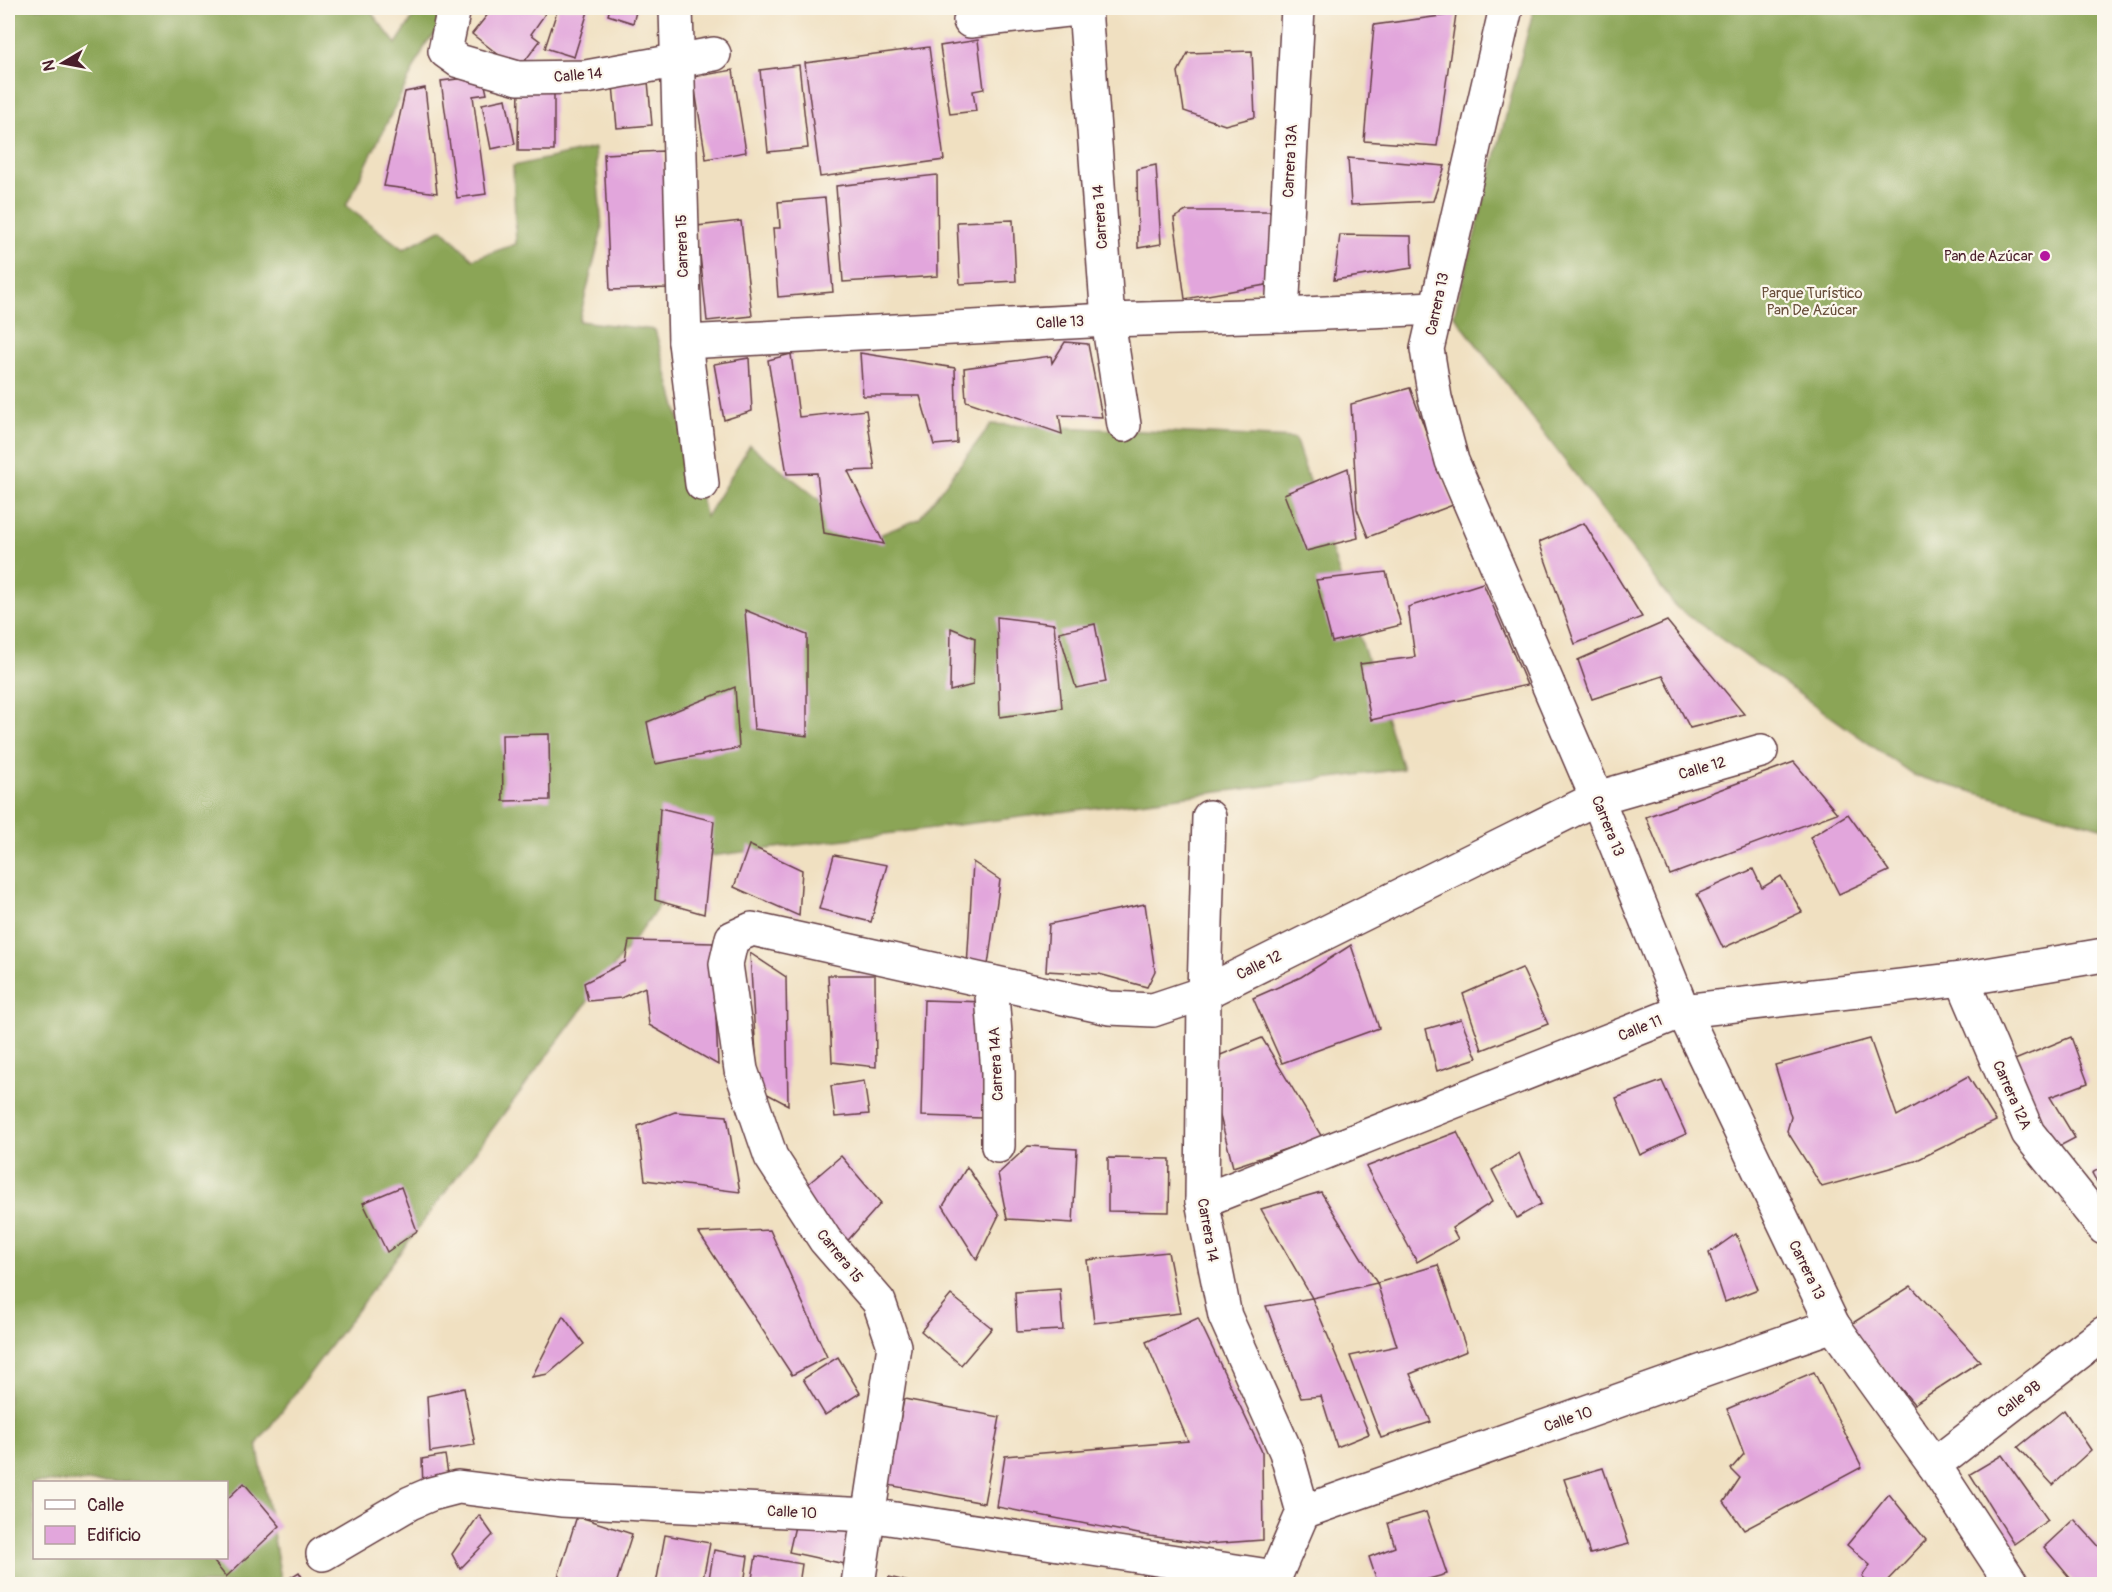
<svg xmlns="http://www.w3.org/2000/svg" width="2112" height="1592" viewBox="0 0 2112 1592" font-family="Pangolin,sans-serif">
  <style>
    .forest { fill: #8ba557; stroke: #6a6241; stroke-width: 1.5; fill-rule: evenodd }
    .building { fill: #e2a6dc }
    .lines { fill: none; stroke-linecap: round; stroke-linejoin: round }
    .minor-casing { stroke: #633c42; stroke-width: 36 }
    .minor { stroke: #fff; stroke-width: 33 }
    .poi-dot { fill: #b5179e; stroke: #fbf7ec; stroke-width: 2 }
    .labels { text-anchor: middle; stroke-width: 4.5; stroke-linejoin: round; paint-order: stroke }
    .street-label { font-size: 15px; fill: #4a1f2b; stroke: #fbf7ec }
    .poi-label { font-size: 15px; fill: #4a1f2b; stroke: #fbf7ec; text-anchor: end }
    .park-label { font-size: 15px; fill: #684f3b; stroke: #fbf7ec }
  </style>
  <rect width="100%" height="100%" fill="#fbf7ec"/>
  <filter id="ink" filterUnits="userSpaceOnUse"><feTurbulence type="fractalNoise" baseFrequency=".0167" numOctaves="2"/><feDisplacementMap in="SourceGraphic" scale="12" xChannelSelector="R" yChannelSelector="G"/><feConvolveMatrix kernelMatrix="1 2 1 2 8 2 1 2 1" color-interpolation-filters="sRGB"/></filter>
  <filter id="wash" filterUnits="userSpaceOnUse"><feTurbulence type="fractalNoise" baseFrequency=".008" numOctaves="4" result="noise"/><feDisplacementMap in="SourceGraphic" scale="24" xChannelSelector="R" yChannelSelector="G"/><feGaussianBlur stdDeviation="1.35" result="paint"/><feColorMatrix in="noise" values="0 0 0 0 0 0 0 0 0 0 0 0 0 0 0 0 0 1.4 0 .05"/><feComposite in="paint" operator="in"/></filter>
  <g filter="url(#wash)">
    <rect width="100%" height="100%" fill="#f0e0c1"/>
    <!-- forest -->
    <g class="forest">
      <path d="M8,8h360l28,36 23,-36h43l-35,34 -81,164 57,43 39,-20 31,30 43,-15 -3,-78 82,-18 7,81 -23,92 76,9 51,187 44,-72 119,94 50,-20 72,-95 304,14 108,331 -708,89 -438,586 25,140h-274zM34,1482h192v76h-192z"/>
      <polygon points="1534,8 2104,8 2104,828 1915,776 1676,607 1454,315"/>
    </g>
    <g id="blocks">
      <!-- building -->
      <g class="building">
        <polygon points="493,8 536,8 545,14 531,34 540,41 518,70 472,34"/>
        <polygon points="558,8 589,8 574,57 545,48"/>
        <polygon points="610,8 637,8 633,23 608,15"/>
        <polygon points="1456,14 1437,146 1364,141 1374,25"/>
        <polygon points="978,40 984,89 973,91 976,111 950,114 940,46"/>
        <polygon points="929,47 944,160 820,177 805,63"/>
        <polygon points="1252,51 1255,117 1225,125 1184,111 1178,72 1188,53"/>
        <polygon points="799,65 808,148 768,152 760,70"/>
        <polygon points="733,70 746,152 706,159 693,77"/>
        <polygon points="483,76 487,94 473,96 486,194 457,198 441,81"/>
        <polygon points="648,81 652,125 617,128 613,85"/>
        <polygon points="519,83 554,83 554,151 518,151"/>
        <polygon points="425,88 437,193 384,186 405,92"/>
        <polygon points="506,99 515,144 491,149 482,104"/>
        <polygon points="663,151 668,288 610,290 604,154"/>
        <polygon points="1348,158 1396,162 1445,166 1433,201 1351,205"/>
        <polygon points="1156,165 1161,244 1138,248 1137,169"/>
        <polygon points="937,175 938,276 843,282 836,186"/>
        <polygon points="825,198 833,292 778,297 773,228 780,228 778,202"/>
        <polygon points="1186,211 1276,211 1271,284 1185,299 1174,218"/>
        <polygon points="1013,220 1016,281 960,284 957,222"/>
        <polygon points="741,221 752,316 707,321 697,226"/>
        <polygon points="1340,235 1411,236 1412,268 1334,280"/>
        <polygon points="1065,342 1088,344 1102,417 1059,415 1062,434 966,401 964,368 1051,356 1052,363"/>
        <polygon points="860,353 955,368 957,443 934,445 920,396 863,396"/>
        <polygon points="791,354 799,417 866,410 875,470 848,471 884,544 824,533 817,473 787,474 768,360"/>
        <polygon points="749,358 752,411 724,420 714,364"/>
        <polygon points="1410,388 1453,505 1368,537 1357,509 1351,404"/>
        <polygon points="1348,468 1358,538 1306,551 1284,494"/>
        <polygon points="1584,523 1642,617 1575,644 1539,542"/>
        <polygon points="1386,572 1401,625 1332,642 1316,580"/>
        <polygon points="1483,583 1527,685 1371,720 1360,664 1415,657 1408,607"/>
        <polygon points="745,610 807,635 807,736 754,729"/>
        <polygon points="997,617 1054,624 1062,708 1000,717"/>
        <polygon points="1667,621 1744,714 1690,728 1663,676 1592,699 1578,660"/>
        <polygon points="1095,624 1106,682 1076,688 1059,632"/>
        <polygon points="951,628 975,638 973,685 950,691"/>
        <polygon points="735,687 739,748 655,764 647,722"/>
        <polygon points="549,734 550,800 503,801 502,735"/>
        <polygon points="1794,762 1837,813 1670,875 1646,817"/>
        <polygon points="660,808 714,821 704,914 655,900"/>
        <polygon points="1848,814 1889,871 1839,894 1810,837"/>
        <polygon points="749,845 802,870 799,916 734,887"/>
        <polygon points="834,855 887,865 871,922 819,909"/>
        <polygon points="973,862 1000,880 987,972 967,968"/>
        <polygon points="1753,869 1762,888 1781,876 1802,912 1723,948 1697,894"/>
        <polygon points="1145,904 1155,971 1147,987 1099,974 1046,971 1049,924"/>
        <polygon points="629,941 713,943 718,1065 649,1025 645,987 621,998 588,1001 584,983 625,962"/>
        <polygon points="1351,945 1379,1028 1282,1063 1253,998 1301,977"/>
        <polygon points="750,953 786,977 788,1105 758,1089"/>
        <polygon points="1522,968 1548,1024 1482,1050 1463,994"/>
        <polygon points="828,975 875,975 876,1067 832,1062"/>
        <polygon points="924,1000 985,1002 982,1118 921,1116"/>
        <polygon points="1461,1019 1477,1058 1437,1071 1426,1029"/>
        <polygon points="2071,1037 2088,1083 2050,1097 2075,1138 2054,1149 2010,1062"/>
        <polygon points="1262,1038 1322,1137 1233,1167 1206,1061"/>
        <polygon points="1870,1039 1897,1116 1968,1076 1996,1121 1915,1161 1822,1187 1787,1131 1791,1117 1775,1065"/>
        <polygon points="864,1081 869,1114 835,1117 831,1086"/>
        <polygon points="1662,1081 1686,1134 1640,1155 1616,1098"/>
        <polygon points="675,1112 727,1116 740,1192 645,1180 638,1126"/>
        <polygon points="1457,1132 1492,1202 1452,1228 1458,1239 1417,1262 1366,1167"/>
        <polygon points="1028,1146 1077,1149 1073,1223 1007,1219 998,1174"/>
        <polygon points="1519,1153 1541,1204 1517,1218 1492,1170"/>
        <polygon points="841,1156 881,1203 842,1247 801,1190"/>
        <polygon points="1108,1158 1170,1159 1169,1212 1108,1211"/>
        <polygon points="2104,1166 2104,1195 2092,1173"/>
        <polygon points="967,1167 999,1215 977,1260 943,1206"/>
        <polygon points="401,1187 417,1231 387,1252 363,1203"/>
        <polygon points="1321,1192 1377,1283 1312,1298 1369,1434 1337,1447 1321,1396 1301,1398 1266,1306 1312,1298 1261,1209"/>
        <polygon points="770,1230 827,1357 792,1375 699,1233"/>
        <polygon points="1736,1234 1758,1289 1725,1302 1709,1253"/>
        <polygon points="1168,1252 1180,1313 1094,1323 1087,1260"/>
        <polygon points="1438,1265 1467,1351 1410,1374 1431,1422 1381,1438 1350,1356 1397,1346 1377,1283"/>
        <polygon points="1911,1286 1980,1361 1914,1404 1848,1326"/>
        <polygon points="1060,1289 1063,1330 1017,1332 1015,1292"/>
        <polygon points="951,1295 992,1328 961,1365 921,1331"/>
        <polygon points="563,1316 584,1344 548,1374 532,1377"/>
        <polygon points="1198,1318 1262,1452 1263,1540 1207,1544 1149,1536 997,1507 1005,1456 1188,1441 1146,1342"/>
        <polygon points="838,1357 860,1393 825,1415 803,1379"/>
        <polygon points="1814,1372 1862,1467 1744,1530 1724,1502 1740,1478 1731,1469 1744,1454 1727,1409"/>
        <polygon points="464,1388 475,1445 430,1452 427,1396"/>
        <polygon points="904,1399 1000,1417 984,1503 888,1485"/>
        <polygon points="2064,1410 2091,1450 2053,1485 2018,1447"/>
        <polygon points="445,1455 448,1474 423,1488 422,1459"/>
        <polygon points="2002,1455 2048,1520 2014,1544 1970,1474"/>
        <polygon points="1603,1468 1629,1544 1590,1554 1564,1479"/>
        <polygon points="244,1483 280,1526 226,1577 211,1558 226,1558 226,1500"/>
        <polygon points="1889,1494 1926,1540 1884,1584 1870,1584 1862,1576 1870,1565 1847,1545"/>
        <polygon points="1426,1512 1447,1574 1411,1584 1378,1584 1369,1557 1395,1547 1388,1523"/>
        <polygon points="798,1513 854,1517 845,1564 789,1552"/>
        <polygon points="479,1515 493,1535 460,1569 452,1554"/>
        <polygon points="577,1516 632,1534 616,1584 582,1584 558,1577"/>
        <polygon points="2074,1519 2104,1552 2104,1584 2075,1584 2044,1547"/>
        <polygon points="665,1535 710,1543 702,1584 656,1584"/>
        <polygon points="714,1550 748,1556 744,1584 708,1584"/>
        <polygon points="756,1556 802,1564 799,1584 751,1584"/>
        <polygon points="299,1572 306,1584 280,1584"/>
        <polygon points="889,1577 917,1584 887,1584"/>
      </g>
    </g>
  </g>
  <g filter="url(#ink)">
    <use href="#blocks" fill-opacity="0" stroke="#633c42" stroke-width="1.5"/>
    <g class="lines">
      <defs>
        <g id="minor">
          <polyline points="454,8 445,51 459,61 518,78 586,77 714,54"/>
          <polyline points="676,8 685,342 702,484"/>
          <polyline points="1085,8 1108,320 1124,425"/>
          <polyline points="1506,8 1427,349 1435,398 1452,461 1597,798 1683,1011 1833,1325 1934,1465 2012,1584"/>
          <polyline points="970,21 1086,8"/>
          <polyline points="1282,315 1298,8"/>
          <polyline points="685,342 1108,320 1282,315 1435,308"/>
          <polyline points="1209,817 1204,993 1202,1201 1225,1316 1286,1452 1303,1512 1275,1577 1273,1584"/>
          <polyline points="1962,979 2028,1133 2104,1228"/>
          <polyline points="991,982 998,1073 998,1146"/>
          <polyline points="1202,1201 1683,1011 1962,979 2104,955"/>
          <polyline points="1934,1465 2104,1333"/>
          <polyline points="1303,1512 1833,1325"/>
          <polyline points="323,1554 410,1503 431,1494 458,1487 561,1500 869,1515 1275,1577"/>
          <polyline points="858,1584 894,1346 879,1302 825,1240 771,1157 741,1070 726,964 732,938 752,929 1109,1008 1153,1010 1204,993 1597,798 1761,751"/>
        </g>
      </defs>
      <!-- minor casing -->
      <use href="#minor" class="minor-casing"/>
      <!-- minor -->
      <use href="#minor" class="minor"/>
    </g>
  </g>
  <!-- markers -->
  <circle class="poi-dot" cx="2045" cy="256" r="6"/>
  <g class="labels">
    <!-- street labels -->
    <g class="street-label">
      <text transform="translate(578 75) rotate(-5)" y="5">Calle 14</text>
      <text transform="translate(1290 161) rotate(-87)" y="5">Carrera 13A</text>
      <text transform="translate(1100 217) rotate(-94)" y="5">Carrera 14</text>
      <text transform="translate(682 246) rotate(-92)" y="5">Carrera 15</text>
      <text transform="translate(1437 304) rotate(-78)" y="5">Carrera 13</text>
      <text transform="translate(1060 322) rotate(-3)" y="5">Calle 13</text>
      <text transform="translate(1702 768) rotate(-16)" y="5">Calle 12</text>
      <text transform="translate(1608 826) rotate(68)" y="5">Carrera 13</text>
      <text transform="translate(1259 965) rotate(-26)" y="5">Calle 12</text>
      <text transform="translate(1640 1028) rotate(-22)" y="5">Calle 11</text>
      <text transform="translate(996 1064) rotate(-93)" y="5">Carrera 14A</text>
      <text transform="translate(2012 1095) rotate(66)" y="5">Carrera 12A</text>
      <text transform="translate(1208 1230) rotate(80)" y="5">Carrera 14</text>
      <text transform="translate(840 1256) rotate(51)" y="5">Carrera 15</text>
      <text transform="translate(1807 1270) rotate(64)" y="5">Carrera 13</text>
      <text transform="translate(2019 1399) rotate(-38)" y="5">Calle 9B</text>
      <text transform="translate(1568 1419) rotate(-19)" y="5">Calle 10</text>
      <text transform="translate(792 1512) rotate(3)" y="5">Calle 10</text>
    </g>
    <!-- poi labels -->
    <g class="poi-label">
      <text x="2033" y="261">Pan de Azúcar</text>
    </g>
    <!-- park labels -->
    <g class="park-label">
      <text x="1812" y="298">Parque Turístico<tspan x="1812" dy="17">Pan De Azúcar</tspan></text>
    </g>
  </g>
  <!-- margin -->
  <rect width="2112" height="1592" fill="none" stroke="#fbf7ec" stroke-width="30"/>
  <!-- legend -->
  <rect x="33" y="1481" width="195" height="78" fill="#fbf7ec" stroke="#b4a19f" stroke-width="1.5"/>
  <rect x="45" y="1500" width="30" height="9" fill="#ffffff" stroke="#b4a19f" stroke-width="1.5"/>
  <text x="87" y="1511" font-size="18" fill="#4a1f2b">Calle</text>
  <rect x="45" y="1526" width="30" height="18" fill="#e2a6dc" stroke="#b4a19f" stroke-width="1.5"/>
  <text x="87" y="1541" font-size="18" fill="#4a1f2b">Edificio</text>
  <!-- north arrow -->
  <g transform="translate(63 63) rotate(260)" stroke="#fbf7ec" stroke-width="4.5" paint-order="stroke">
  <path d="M0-4.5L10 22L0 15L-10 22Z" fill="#4a1f2b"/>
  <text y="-9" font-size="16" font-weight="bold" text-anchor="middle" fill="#4a1f2b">N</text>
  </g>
</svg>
